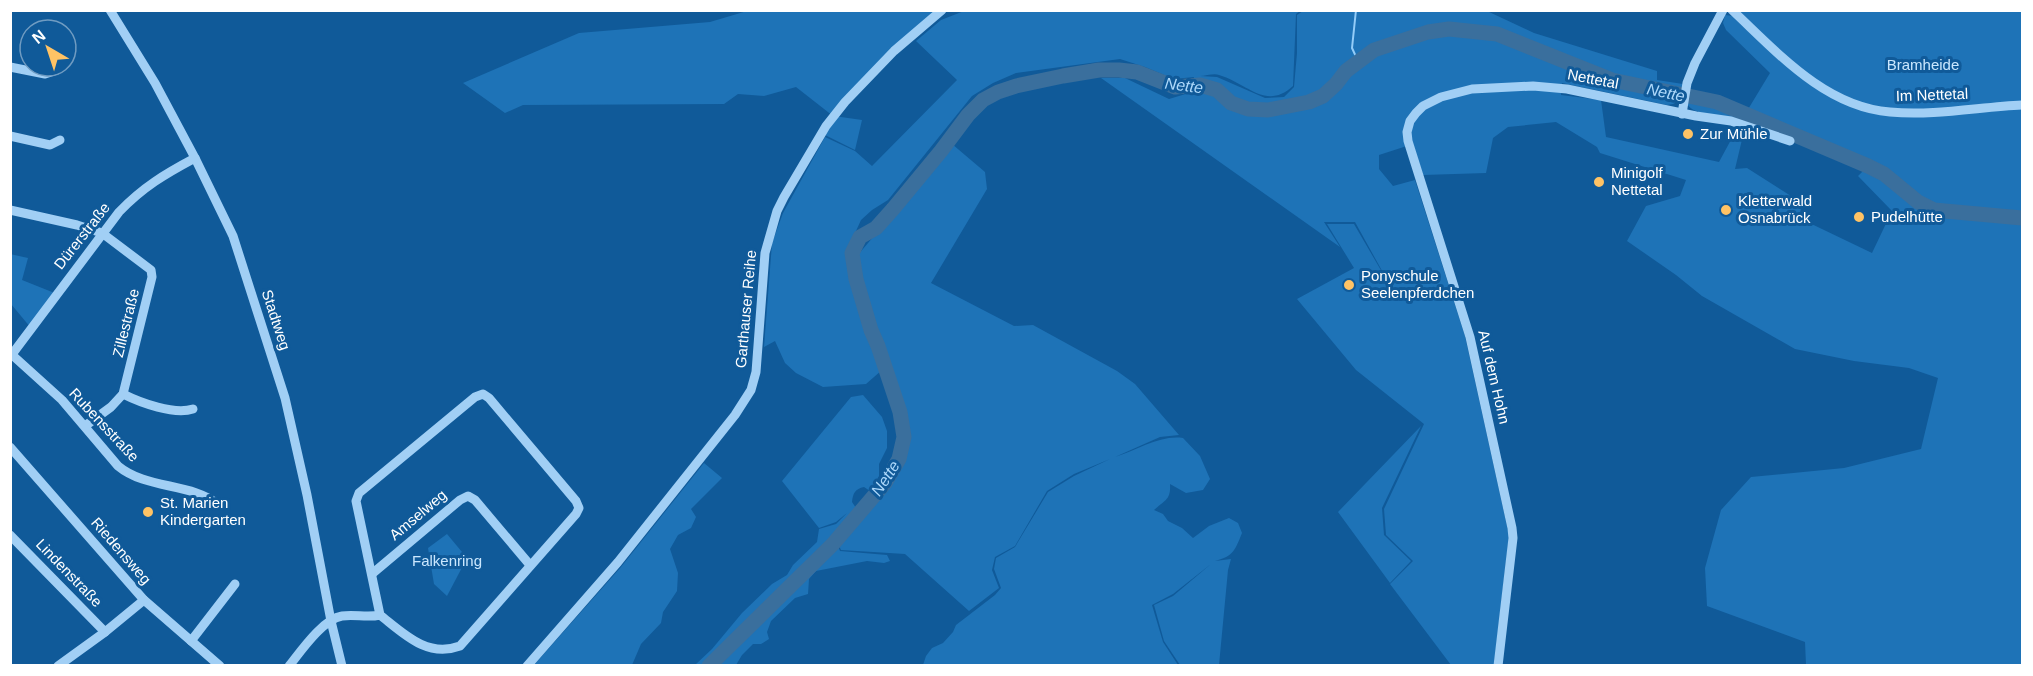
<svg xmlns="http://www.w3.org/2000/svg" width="2033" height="676" viewBox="0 0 2033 676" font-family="Helvetica,sans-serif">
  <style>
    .green { fill: #1e73b7 }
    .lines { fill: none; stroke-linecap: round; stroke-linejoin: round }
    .stream { stroke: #93ccf8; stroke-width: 2 }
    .river { stroke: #3a6f9d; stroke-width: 15 }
    .minor { stroke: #a1cff5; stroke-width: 9 }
    .poi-dot { fill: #ffc365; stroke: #105a99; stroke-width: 2 }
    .labels { text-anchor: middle; stroke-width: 6; stroke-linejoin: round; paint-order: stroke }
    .park-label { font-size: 15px; fill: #cae7fe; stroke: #105a99 }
    .street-label { font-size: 15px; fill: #fff; stroke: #105a99 }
    .poi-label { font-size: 15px; fill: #fff; stroke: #105a99; text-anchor: start }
    .water-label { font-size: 16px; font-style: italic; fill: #aed9fb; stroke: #105a99 }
  </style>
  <rect width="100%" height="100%" fill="#105a99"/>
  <!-- green -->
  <g class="green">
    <path d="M1737,10l285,1v654h-216l-1,-23 -98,-36 -2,-38 16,-58 30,-33 93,-9 77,-19 17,-71 -29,-10 -55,-7 -59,-12 -93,-53 -26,-21 -49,-34 19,-35 34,-10 6,-16 -86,-27 -3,-6 -41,-25 -48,5 -15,11 -7,35 -63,2 -10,-31 -34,11v14l14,17 22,-6 50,156 44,199 -15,130h-43l-61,-81 23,-23 -27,-26 -2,-26 40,-85 -68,-54 -59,-71 57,-31 -27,-44h27l42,72 -41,-74h-31l16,25 -239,-169h24l44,21 20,-6 5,-16 -20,2 -29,-12 -25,-8 -104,14 -23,10 -21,13 -84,104 -16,10 -11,10 -15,33 21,79 15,38 -16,14 -43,3 -27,-14 -11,-10 -10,-22 -11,6 8,-104 11,-30 42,-76 30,14 17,15 85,-86 -41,-39 25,-21 23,-9h336l-4,3 -3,72c-27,25 -46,-3 -74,-11 -5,-2 -13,1 -19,1l17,1 48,21 19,-1 10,-10 3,-34v-38l6,-4h184l47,22 123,38v9l26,4 -2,16 -8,4 -6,1 -105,-22 -1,12 40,5 5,37 113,25 20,-37 6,2 -10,42 12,-1 55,35 -3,15 73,35 20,-42 -34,-35 10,-10 13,5 -10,-8 -124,-52 23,-38 -44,-43 -3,-7 2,-8 8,1z"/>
    <polygon points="747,11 942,11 932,18 834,116 862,120 855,150 821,133 833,116 796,87 764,96 738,94 724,104 523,105 505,113 463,83 579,33 710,22"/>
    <path d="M1687,101l28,4 145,60 -1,2 -3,1c-39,-18 -84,-41 -126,-51 -13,-3 -35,-1 -43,-13z"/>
    <path d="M952,144l33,28 2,17 -56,94 83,43 19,-1 84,46 18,13 44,51 -19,2 -45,20c23,-7 44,-22 68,-19l17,18 10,23 -7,11 -17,3 -16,-9c1,16 -5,16 -16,26l9,4 5,7 14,7 11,10 16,-12 20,-8 9,5 4,10c-7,17 -8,23 -27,28l16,-2 -3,11 -9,95h-39l-16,-24 -10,-36 19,-9 38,-32 -38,30 -21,11 11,37 15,23h-255l3,-9 6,-8 11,-5 10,-11 3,-7 39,-30 6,-7 -7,-19 2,-11 19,-11 33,-55 26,-16 36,-17 -36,15 -27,17 -32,55 -20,11 -3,13 7,18 -30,23 -64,-57 -64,-4 -2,-4c24,-28 61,-63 66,-100 1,-8 0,-16 0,-23l-49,-159 1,-8z"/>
    <polygon points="10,254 28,258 22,280 57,294 31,328 11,304"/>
    <path d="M863,395l19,22 5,14v17l-8,16v12l-9,15 -6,-4c-9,2 -11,6 -12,15l4,6 -7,8 -1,-1 1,3 -11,28 2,5 47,4 3,6 -6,2 -17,-2 -51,10 -7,8 -1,15 -13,4 -24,23 -4,11 2,7 -8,5h-8l-11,11 -6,10h-41l17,-16 30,-36 30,-29 15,-9 6,-10 24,-23 2,-13 17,-5 11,-11 -11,9 -17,6 -37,-47 69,-84z"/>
    <polygon points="1421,426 1382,508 1384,535 1411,561 1390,583 1338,512"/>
    <polygon points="704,463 722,478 691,509 696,517 691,528 678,535 670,549 678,573 677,591 663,612 661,623 641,644 632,665 534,665 621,567"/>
    <polygon points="447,534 467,558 447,596 434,584 428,548"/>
  </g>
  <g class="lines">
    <!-- stream -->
    <polyline class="stream" points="1356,10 1352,48 1358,61"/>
    <!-- river -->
    <polyline class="river" points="709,666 833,544 885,483 899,459 904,437 900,412 878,346 871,330 856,279 852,253 860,237 876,228 893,209 941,151 968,115 983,100 998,92 1016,86 1063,76 1099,70 1119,70 1137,72 1175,87 1200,85 1217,90 1231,103 1248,109 1268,110 1309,102 1323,96 1336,84 1346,71 1374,50 1428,32 1449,29 1497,34 1612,80 1717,102 1868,166 1884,174 1918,202 1934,210 2022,218"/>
    <!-- minor -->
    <g class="minor">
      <polyline points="110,10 155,83 195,158 233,236 285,398 307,495 331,621 342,666"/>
      <path d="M1732,10c45,42 93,97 158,102 44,4 89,-5 132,-7"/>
      <polyline points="10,67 45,74 57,70"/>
      <polyline points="1682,114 1687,83 1695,63 1723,10"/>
      <polyline points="10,136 50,145 60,140"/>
      <polyline points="10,210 77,225 102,233 151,270 152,277 123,394 111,407 85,426"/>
      <path d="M10,353l52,47 56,66c29,24 73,16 101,39"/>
      <path d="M10,357l109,-145c24,-25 46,-38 76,-54"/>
      <path d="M123,394c18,9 51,21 70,15"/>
      <polyline points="10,447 144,600 220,666"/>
      <polyline points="10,535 105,632"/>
      <polyline points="373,573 460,500 468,496 475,500 530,565"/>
      <polyline points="191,641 235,584"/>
      <polyline points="58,666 105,632 144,600"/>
      <path d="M289,666c12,-15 34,-47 53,-50 13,-2 25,2 38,-1l-24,-114 3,-8 116,-96 8,-3 6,4 87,103 3,7 -3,6 -116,132c-33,12 -56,-12 -80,-31"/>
      <polyline points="527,666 618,562 735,415 751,390 756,372 765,253 777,211 784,197 826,126 845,102 894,51 942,10"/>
      <polyline points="1498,666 1513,538 1512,528 1470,337 1408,141 1407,132 1410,121 1416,113 1423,106 1441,97 1472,89 1533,86 1567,89 1696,116 1731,121 1790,141"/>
    </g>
  </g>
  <!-- markers -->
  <g class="poi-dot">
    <circle cx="1688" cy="134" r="6"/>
    <circle cx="1599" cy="182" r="6"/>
    <circle cx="1726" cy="210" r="6"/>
    <circle cx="1859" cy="217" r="6"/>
    <circle cx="1349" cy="285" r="6"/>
    <circle cx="148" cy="512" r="6"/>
  </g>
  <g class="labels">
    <!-- park labels -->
    <g class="park-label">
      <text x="1923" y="70">Bramheide</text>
      <text x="447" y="566">Falkenring</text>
    </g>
    <!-- street labels -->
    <g class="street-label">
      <text transform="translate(1593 79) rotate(11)" y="5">Nettetal</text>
      <text transform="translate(1932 95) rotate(-2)" y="5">Im Nettetal</text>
      <text transform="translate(82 236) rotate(-52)" y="5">Dürerstraße</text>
      <text transform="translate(746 309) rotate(-85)" y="5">Garthauser Reihe</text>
      <text transform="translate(276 320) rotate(72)" y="5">Stadtweg</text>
      <text transform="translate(126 323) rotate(-76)" y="5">Zillestraße</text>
      <text transform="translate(1494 377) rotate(77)" y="5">Auf dem Hohn</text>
      <text transform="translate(104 425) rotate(47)" y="5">Rubensstraße</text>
      <text transform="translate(418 515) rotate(-40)" y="5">Amselweg</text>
      <text transform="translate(121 551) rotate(49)" y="5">Riedensweg</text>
      <text transform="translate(69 573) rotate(46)" y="5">Lindenstraße</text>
    </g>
    <!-- poi labels -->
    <g class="poi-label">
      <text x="1700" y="139">Zur Mühle</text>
      <text x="1611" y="178">Minigolf<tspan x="1611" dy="17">Nettetal</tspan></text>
      <text x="1738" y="206">Kletterwald<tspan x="1738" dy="17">Osnabrück</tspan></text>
      <text x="1871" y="222">Pudelhütte</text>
      <text x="1361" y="281">Ponyschule<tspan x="1361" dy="17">Seelenpferdchen</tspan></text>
      <text x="160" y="508">St. Marien<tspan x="160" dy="17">Kindergarten</tspan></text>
    </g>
    <!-- water labels -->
    <g class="water-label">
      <text transform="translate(1184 85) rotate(7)" y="6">Nette</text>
      <text transform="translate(1666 92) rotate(12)" y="6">Nette</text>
      <text transform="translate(885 478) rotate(-57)" y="6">Nette</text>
    </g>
  </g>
  <!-- border -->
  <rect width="2033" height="676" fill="none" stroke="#ffffff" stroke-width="24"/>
  <!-- north arrow -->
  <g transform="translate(48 48) rotate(321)"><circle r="28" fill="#105a99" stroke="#709cc2" stroke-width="1.5"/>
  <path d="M0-4.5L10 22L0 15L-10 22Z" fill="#ffc365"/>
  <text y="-9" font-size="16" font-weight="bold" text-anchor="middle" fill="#ffffff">N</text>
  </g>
</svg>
